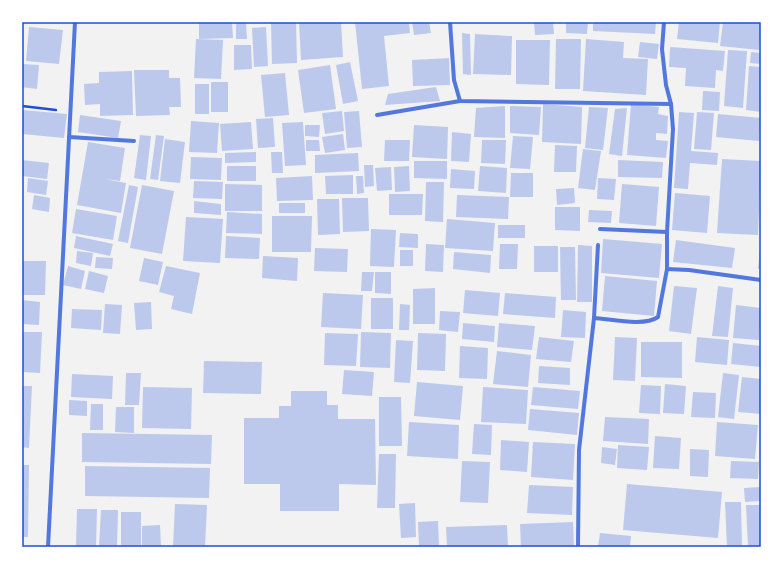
<svg xmlns="http://www.w3.org/2000/svg" width="783" height="569" viewBox="0 0 783 569" font-family="Ubuntu,sans-serif">
  <style>
    .building { fill: #bdc9ec }
    .lines { fill: none; stroke-linecap: round; stroke-linejoin: round }
    .path { stroke: #1d4ed8; stroke-width: 2.5 }
    .minor { stroke: #5277de; stroke-width: 4 }
    .neatline { fill: none; stroke: #1d4ed8; stroke-width: 1.5 }
  </style>
  <rect width="100%" height="100%" fill="#f2f2f2"/>
  <!-- building -->
  <g class="building">
    <polygon points="199,22 232,22 233,38 199,39"/>
    <polygon points="236,22 246,22 247,39 236,39"/>
    <polygon points="271,22 296,22 297,63 272,64"/>
    <polygon points="299,22 341,22 343,57 301,60"/>
    <polygon points="355,22 409,22 410,33 384,36 389,86 362,89"/>
    <polygon points="412,22 429,22 431,33 414,35"/>
    <polygon points="534,22 553,22 554,34 535,35"/>
    <polygon points="566,22 588,22 587,34 566,33"/>
    <polygon points="593,22 656,22 655,34 593,31"/>
    <polygon points="679,22 720,22 718,43 677,39"/>
    <polygon points="723,22 761,22 759,50 720,46"/>
    <polygon points="29,27 63,30 59,64 26,61"/>
    <polygon points="266,27 268,66 254,67 252,28"/>
    <polygon points="462,33 470,34 471,75 463,74"/>
    <polygon points="475,34 512,36 511,75 473,74"/>
    <polygon points="196,39 223,40 221,79 194,78"/>
    <polygon points="556,39 581,39 580,89 555,89"/>
    <polygon points="586,39 624,42 623,58 648,59 646,95 583,91"/>
    <polygon points="516,40 550,40 549,85 516,84"/>
    <polygon points="640,42 659,44 657,59 638,57"/>
    <polygon points="234,45 251,45 252,69 234,70"/>
    <polygon points="670,47 725,51 723,71 716,70 715,88 685,86 686,68 669,67"/>
    <polygon points="728,50 747,51 743,108 724,106"/>
    <polygon points="751,52 761,53 761,64 750,63"/>
    <polygon points="449,58 450,85 413,86 412,60"/>
    <polygon points="350,62 358,101 343,104 336,65"/>
    <polygon points="22,64 39,65 37,89 22,87"/>
    <polygon points="330,65 336,109 304,113 298,70"/>
    <polygon points="749,66 761,67 761,112 746,110"/>
    <polygon points="134,70 169,70 169,78 180,78 181,107 169,107 170,115 136,116"/>
    <polygon points="132,71 133,115 100,116 100,104 85,105 84,84 99,83 99,72"/>
    <polygon points="285,73 289,115 265,117 261,75"/>
    <rect x="211" y="82" width="17" height="30"/>
    <rect x="195" y="84" width="14" height="30"/>
    <polygon points="436,87 440,101 385,105 388,94"/>
    <polygon points="703,91 720,92 719,111 702,110"/>
    <polygon points="543,104 582,107 581,144 542,142"/>
    <polygon points="631,104 659,107 658,114 668,116 667,134 656,133 656,140 668,141 666,158 627,155"/>
    <polygon points="505,106 505,138 474,137 476,108"/>
    <polygon points="510,106 541,107 539,135 510,133"/>
    <polygon points="589,107 608,108 603,150 585,148"/>
    <polygon points="627,108 622,156 609,154 615,109"/>
    <polygon points="22,110 67,114 64,138 22,134"/>
    <polygon points="342,111 344,131 325,134 322,113"/>
    <polygon points="359,111 362,147 347,148 344,112"/>
    <polygon points="679,112 694,113 691,151 718,153 717,165 690,163 688,189 674,188"/>
    <polygon points="697,112 714,113 711,150 694,149"/>
    <polygon points="718,114 761,118 759,141 716,137"/>
    <polygon points="80,115 121,121 118,138 78,132"/>
    <polygon points="273,118 275,147 258,148 256,119"/>
    <polygon points="191,121 219,123 217,153 189,152"/>
    <polygon points="251,122 253,149 222,151 220,124"/>
    <polygon points="303,122 306,165 285,166 282,123"/>
    <polygon points="305,125 320,125 319,137 305,136"/>
    <polygon points="414,125 448,127 447,159 412,157"/>
    <polygon points="452,132 471,134 469,162 451,161"/>
    <polygon points="343,134 345,150 325,153 322,137"/>
    <polygon points="140,135 151,136 146,180 134,178"/>
    <polygon points="156,135 164,136 158,180 150,179"/>
    <polygon points="513,136 533,137 530,169 510,168"/>
    <polygon points="165,139 185,142 180,183 160,181"/>
    <polygon points="306,140 319,140 320,151 306,151"/>
    <polygon points="385,140 410,140 409,161 384,161"/>
    <polygon points="482,140 506,140 505,164 481,163"/>
    <polygon points="88,142 125,148 120,181 104,179 126,183 121,213 77,205"/>
    <polygon points="555,145 577,146 576,172 554,172"/>
    <polygon points="583,149 601,151 595,190 578,188"/>
    <polygon points="256,152 256,162 225,163 225,153"/>
    <polygon points="271,152 282,152 283,173 272,173"/>
    <polygon points="358,153 359,171 315,173 315,155"/>
    <polygon points="191,157 222,158 221,180 190,179"/>
    <polygon points="722,159 761,161 758,235 717,233"/>
    <polygon points="22,160 49,163 47,179 22,176"/>
    <polygon points="618,160 663,162 662,178 618,177"/>
    <polygon points="414,161 447,161 447,179 414,178"/>
    <polygon points="364,165 373,165 374,186 365,187"/>
    <rect x="227" y="166" width="29" height="15"/>
    <polygon points="409,166 410,191 395,192 394,167"/>
    <polygon points="480,166 507,168 506,193 478,191"/>
    <polygon points="391,167 392,190 377,191 375,168"/>
    <polygon points="451,169 475,171 474,189 450,188"/>
    <polygon points="511,173 533,173 533,197 510,197"/>
    <polygon points="353,175 353,194 326,194 325,176"/>
    <polygon points="312,176 313,200 277,201 276,178"/>
    <polygon points="356,176 363,176 364,193 357,194"/>
    <polygon points="28,178 48,181 46,195 27,192"/>
    <polygon points="598,178 616,179 614,200 597,199"/>
    <polygon points="194,181 223,182 222,199 193,198"/>
    <polygon points="426,182 444,182 443,222 425,221"/>
    <polygon points="225,184 262,185 262,211 225,211"/>
    <polygon points="622,184 659,187 656,226 619,223"/>
    <polygon points="129,185 138,187 128,243 118,241"/>
    <polygon points="142,185 174,191 162,254 130,248"/>
    <polygon points="574,188 575,203 557,205 556,189"/>
    <polygon points="675,193 710,196 707,233 672,230"/>
    <polygon points="389,194 423,194 422,215 389,215"/>
    <polygon points="34,195 50,198 49,212 32,209"/>
    <polygon points="457,195 509,197 508,219 456,217"/>
    <polygon points="342,198 368,198 369,231 343,232"/>
    <polygon points="317,199 339,199 340,234 318,235"/>
    <polygon points="194,201 221,204 221,215 194,213"/>
    <rect x="279" y="203" width="26" height="10"/>
    <polygon points="555,207 580,207 580,231 555,230"/>
    <polygon points="76,209 117,216 113,240 72,233"/>
    <polygon points="589,210 612,211 611,223 588,222"/>
    <polygon points="227,212 262,214 262,234 226,233"/>
    <polygon points="272,216 312,216 311,252 272,252"/>
    <polygon points="186,217 223,219 220,263 183,261"/>
    <polygon points="447,219 495,223 493,251 445,248"/>
    <rect x="498" y="225" width="27" height="13"/>
    <polygon points="371,229 396,230 394,267 370,266"/>
    <polygon points="400,233 418,234 418,248 399,247"/>
    <polygon points="76,236 113,244 110,256 74,248"/>
    <polygon points="226,236 260,238 259,259 225,258"/>
    <polygon points="603,239 662,244 659,278 601,273"/>
    <polygon points="676,240 735,248 732,268 673,262"/>
    <polygon points="426,244 444,245 443,272 425,271"/>
    <polygon points="500,244 518,244 517,269 499,269"/>
    <polygon points="578,245 592,246 592,302 577,302"/>
    <rect x="534" y="246" width="24" height="26"/>
    <polygon points="560,247 575,247 576,300 561,300"/>
    <polygon points="760,247 761,247 761,269 758,269"/>
    <polygon points="315,248 348,249 347,272 314,271"/>
    <rect x="400" y="250" width="13" height="16"/>
    <polygon points="77,251 93,253 91,266 76,263"/>
    <polygon points="454,252 491,255 490,273 453,269"/>
    <polygon points="263,256 298,258 297,281 262,278"/>
    <polygon points="96,257 113,258 112,269 95,268"/>
    <polygon points="144,258 163,262 158,285 139,281"/>
    <polygon points="23,261 46,261 45,295 23,295"/>
    <polygon points="68,266 85,271 81,289 63,285"/>
    <polygon points="166,266 200,273 192,314 171,309 174,296 159,292"/>
    <polygon points="89,271 108,276 104,293 85,289"/>
    <polygon points="362,272 374,272 372,291 361,291"/>
    <polygon points="375,272 391,272 391,294 375,293"/>
    <polygon points="605,276 657,281 654,316 602,311"/>
    <polygon points="674,286 697,288 691,334 669,331"/>
    <polygon points="718,286 733,288 728,337 712,336"/>
    <polygon points="435,288 435,324 413,324 413,289"/>
    <polygon points="465,290 500,293 498,316 463,313"/>
    <polygon points="323,293 363,295 361,329 321,327"/>
    <polygon points="505,293 556,297 555,318 503,314"/>
    <rect x="371" y="298" width="22" height="31"/>
    <polygon points="22,300 40,302 39,325 22,324"/>
    <polygon points="151,302 152,329 136,330 134,303"/>
    <polygon points="105,304 122,305 120,334 103,333"/>
    <polygon points="400,304 410,305 409,330 399,330"/>
    <polygon points="736,305 761,308 759,340 733,338"/>
    <polygon points="72,309 102,310 101,330 71,328"/>
    <polygon points="563,310 586,312 585,338 561,337"/>
    <polygon points="440,311 460,312 458,332 439,330"/>
    <polygon points="463,323 495,326 494,342 462,339"/>
    <polygon points="499,323 535,326 532,350 497,347"/>
    <polygon points="22,332 42,332 40,373 22,372"/>
    <polygon points="361,332 391,333 390,368 360,367"/>
    <polygon points="325,333 358,334 356,366 324,365"/>
    <polygon points="418,333 446,334 445,371 417,370"/>
    <polygon points="539,337 574,341 571,362 536,359"/>
    <polygon points="615,337 637,338 635,381 613,380"/>
    <polygon points="697,337 729,340 727,365 695,362"/>
    <polygon points="396,340 413,341 410,383 394,382"/>
    <polygon points="641,342 682,342 682,378 641,377"/>
    <polygon points="733,343 761,346 761,367 731,364"/>
    <polygon points="460,346 488,348 487,379 459,378"/>
    <polygon points="497,351 531,355 528,387 493,384"/>
    <polygon points="204,361 262,362 261,394 203,393"/>
    <polygon points="539,366 570,368 570,385 538,383"/>
    <polygon points="344,370 374,372 372,396 342,394"/>
    <polygon points="126,373 141,373 139,405 125,405"/>
    <polygon points="723,373 739,375 734,419 718,417"/>
    <polygon points="72,374 113,376 112,399 71,397"/>
    <polygon points="742,377 761,379 761,414 738,412"/>
    <polygon points="417,382 463,386 460,420 414,416"/>
    <polygon points="665,384 686,386 684,414 663,413"/>
    <polygon points="641,385 661,386 660,414 639,413"/>
    <polygon points="22,386 32,386 29,448 22,447"/>
    <polygon points="143,387 192,388 191,429 142,428"/>
    <polygon points="483,387 528,390 526,424 481,422"/>
    <polygon points="533,387 580,391 578,409 531,405"/>
    <polygon points="291,391 327,391 327,405 338,405 338,419 375,419 376,485 339,484 339,511 280,511 280,484 244,484 244,418 279,418 279,406 291,406"/>
    <polygon points="693,392 716,393 715,418 691,417"/>
    <polygon points="379,397 401,397 402,446 379,446"/>
    <polygon points="69,400 87,401 87,416 69,415"/>
    <polygon points="91,404 103,404 103,430 90,430"/>
    <polygon points="116,407 134,407 134,433 115,432"/>
    <polygon points="530,409 579,413 577,435 528,430"/>
    <polygon points="605,417 649,419 648,444 603,441"/>
    <polygon points="409,422 459,425 458,459 407,456"/>
    <polygon points="717,422 758,425 755,459 715,456"/>
    <polygon points="474,424 492,425 491,455 472,454"/>
    <polygon points="82,433 212,435 211,464 82,462"/>
    <polygon points="655,436 681,438 679,469 653,468"/>
    <polygon points="501,440 529,442 527,472 500,470"/>
    <polygon points="533,442 575,444 573,480 531,477"/>
    <polygon points="618,445 649,447 647,470 617,468"/>
    <polygon points="602,447 617,449 615,465 601,463"/>
    <polygon points="690,449 709,450 708,477 690,476"/>
    <polygon points="379,454 396,454 395,508 377,508"/>
    <polygon points="462,461 490,462 488,503 460,502"/>
    <polygon points="731,461 759,462 758,479 730,478"/>
    <polygon points="22,465 29,465 28,537 22,537"/>
    <polygon points="85,466 210,468 209,498 85,496"/>
    <polygon points="627,484 722,492 718,538 623,530"/>
    <polygon points="529,485 573,487 572,515 527,513"/>
    <polygon points="761,487 761,501 745,502 744,488"/>
    <polygon points="725,502 741,502 742,547 727,547"/>
    <polygon points="415,503 416,537 401,538 399,504"/>
    <polygon points="175,504 207,505 205,547 173,547"/>
    <polygon points="746,505 761,505 761,547 748,547"/>
    <polygon points="77,509 97,509 96,547 76,546"/>
    <polygon points="101,510 118,510 117,547 99,547"/>
    <rect x="121" y="512" width="20" height="35"/>
    <polygon points="438,521 439,547 419,547 418,522"/>
    <polygon points="573,522 574,547 521,547 520,524"/>
    <polygon points="160,525 161,547 142,547 142,526"/>
    <polygon points="507,525 508,547 447,547 446,527"/>
    <polygon points="600,533 631,536 630,547 598,547"/>
  </g>
  <g class="lines">
    <!-- path -->
    <polyline class="path" points="22,106 56,110"/>
    <!-- minor -->
    <g class="minor">
      <polyline points="450,22 454,80 460,101 671,104"/>
      <polyline points="377,115 460,101"/>
      <polyline points="69,137 134,141"/>
      <polyline points="600,229 667,232"/>
      <polyline points="667,269 689,270 761,280"/>
      <polyline points="594,318 598,245"/>
      <polyline points="48,547 75,22"/>
      <path d="M578,547l1,-97 15,-132c17,1 50,9 64,-1l9,-48v-37l6,-103 -2,-25 -5,-19 -4,-36 2,-27"/>
    </g>
  </g>
  <!-- border -->
  <rect width="783" height="569" fill="none" stroke="#ffffff" stroke-width="46"/>
  <rect x="23" y="23" width="737" height="523" class="neatline"/>
</svg>
